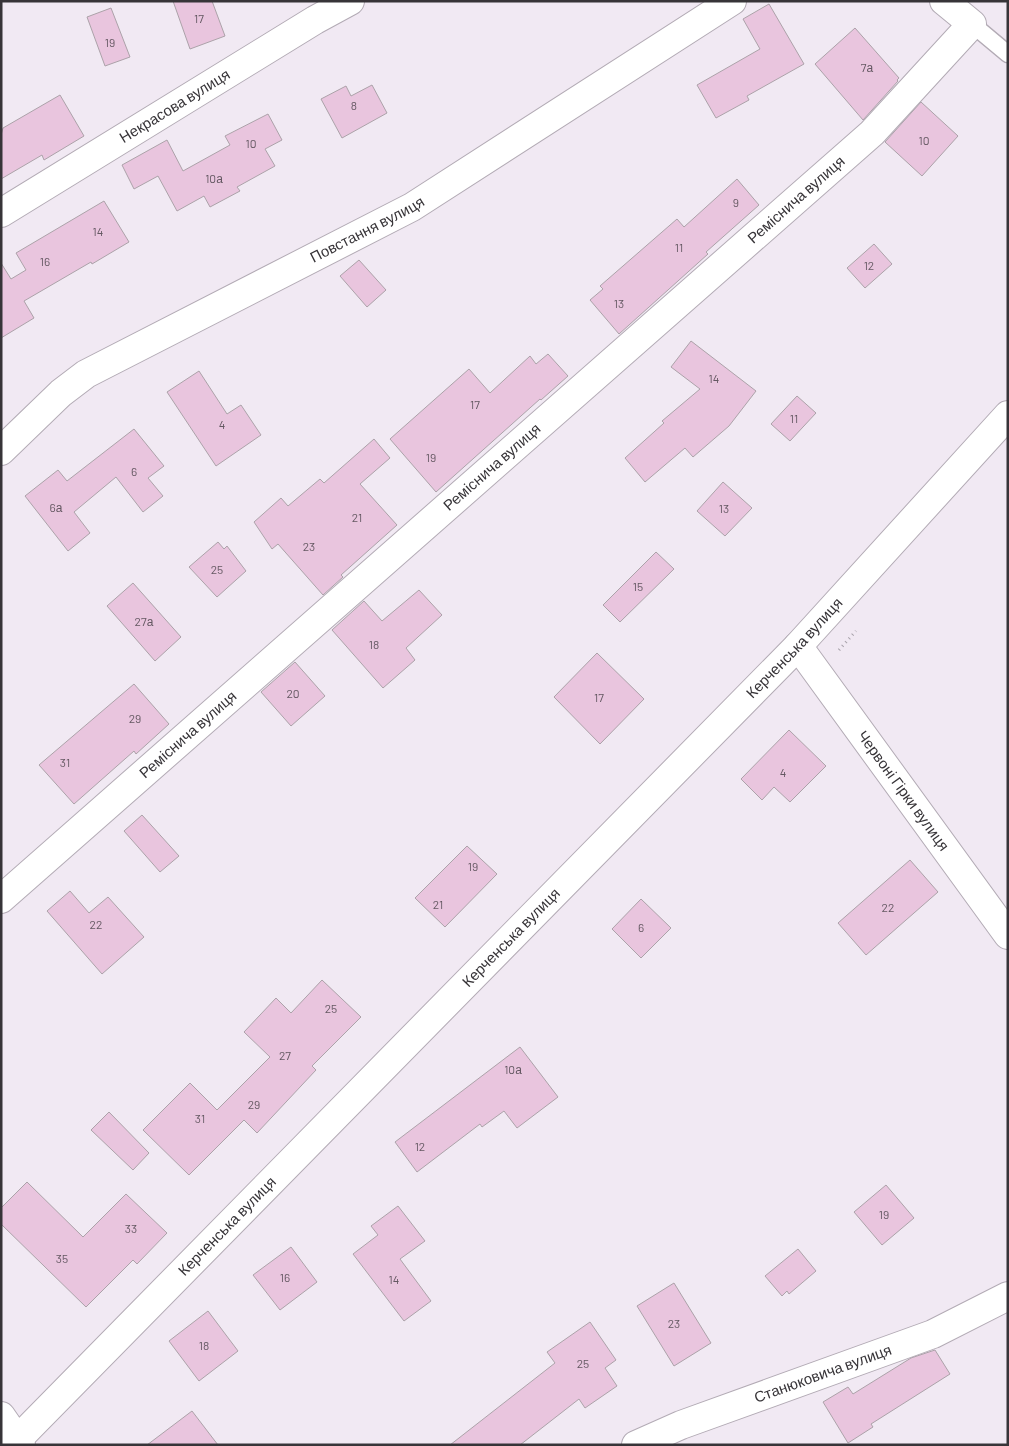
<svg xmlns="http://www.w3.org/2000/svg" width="1009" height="1446" viewBox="0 0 1009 1446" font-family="Barlow,sans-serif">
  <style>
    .building { fill: #e9c5de; stroke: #aca2a9 }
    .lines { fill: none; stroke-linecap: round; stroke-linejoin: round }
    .lane-casing { stroke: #b3abb5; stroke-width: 19 }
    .street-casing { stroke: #b3abb5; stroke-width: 30 }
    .path { stroke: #a8a2aa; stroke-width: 3; stroke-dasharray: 1 4; stroke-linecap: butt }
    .lane { stroke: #fff; stroke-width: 16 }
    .street { stroke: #fff; stroke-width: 28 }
    .labels { text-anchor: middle; stroke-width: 4; stroke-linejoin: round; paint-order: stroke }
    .number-label { font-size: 12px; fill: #645862 }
    .street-label { font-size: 15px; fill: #373438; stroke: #f1e9f3 }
  </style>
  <rect width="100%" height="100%" fill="#f1e9f3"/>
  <!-- building -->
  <g class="building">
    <polygon points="173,1 212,1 225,36 190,49"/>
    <polygon points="769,4 804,64 747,96 749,100 716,118 697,85 760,49 743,19"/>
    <polygon points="111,8 130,57 105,66 87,17"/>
    <polygon points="855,28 899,78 897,80 898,81 863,120 815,64"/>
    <polygon points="372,85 387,113 342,138 321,99 346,86 351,96"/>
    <polygon points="60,95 84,136 44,160 42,155 1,179 1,135 3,128"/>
    <polygon points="921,102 958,136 922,176 885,142"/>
    <polygon points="268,114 282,140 265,149 275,166 237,187 240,191 210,207 204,196 177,211 158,176 134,189 122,165 167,140 183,171 230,145 225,136"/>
    <polygon points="737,179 759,205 706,252 708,254 619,334 590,300 603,289 600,286 677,219 684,227"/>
    <polygon points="104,201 129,242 92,264 91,262 24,301 34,318 1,338 1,263 11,279 26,270 16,253"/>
    <polygon points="874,244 892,264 865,288 847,268"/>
    <polygon points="359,260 386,290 367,307 340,276"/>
    <polygon points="691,341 756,391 729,426 693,457 685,448 645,482 625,458 664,423 662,421 700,389 671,367"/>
    <polygon points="548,354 568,376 541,400 540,399 436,492 390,439 469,369 490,393 530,356 536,364"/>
    <polygon points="199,371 227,414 241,405 261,435 216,466 167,392"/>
    <polygon points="797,396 816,413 790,441 771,424"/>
    <polygon points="134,429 164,466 148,478 163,496 143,512 116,477 74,512 90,533 68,551 25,496 58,470 67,481"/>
    <polygon points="374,439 390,458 360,484 397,525 341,575 343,577 323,595 278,544 272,549 254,522 281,498 288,506 320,479 324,483"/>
    <polygon points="723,482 752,508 725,536 697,511"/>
    <polygon points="218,542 224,549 227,546 246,571 217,597 189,567"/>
    <polygon points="656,552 674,569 620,622 603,605"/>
    <polygon points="133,583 181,637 155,661 107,606"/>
    <polygon points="419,590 442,615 406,648 415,660 383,688 332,630 364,601 382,621"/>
    <polygon points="597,653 644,699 600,744 554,697"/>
    <polygon points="295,662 325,696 291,726 261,692"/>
    <polygon points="134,684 169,724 136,754 134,751 74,804 39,765"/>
    <polygon points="789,730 826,766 790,802 774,787 762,800 741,779"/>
    <polygon points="142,815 179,856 160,872 124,831"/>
    <polygon points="467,846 497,874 445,927 415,898"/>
    <polygon points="910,860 938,892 866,955 838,923"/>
    <polygon points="70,891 89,913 108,897 144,937 102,974 47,911"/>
    <polygon points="641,899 671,928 641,958 612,929"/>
    <polygon points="322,980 361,1017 312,1066 316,1070 257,1133 244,1120 189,1175 143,1130 190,1083 217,1110 270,1057 244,1032 276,998 291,1013"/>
    <polygon points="520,1047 558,1097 517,1128 504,1111 482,1127 480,1124 417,1172 395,1142"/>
    <polygon points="109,1112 149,1153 133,1170 91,1130"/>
    <polygon points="27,1182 83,1237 126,1194 167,1233 137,1264 133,1260 86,1307 1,1224 1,1208"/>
    <polygon points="886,1185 914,1218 882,1245 854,1212"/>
    <polygon points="398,1206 425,1241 400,1259 431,1301 404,1321 353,1254 378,1235 371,1226"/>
    <polygon points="291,1247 317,1282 280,1310 253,1275"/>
    <polygon points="798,1249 816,1271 789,1294 787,1291 782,1296 765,1276"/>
    <polygon points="674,1283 711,1343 674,1366 637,1306"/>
    <polygon points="208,1311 238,1351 199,1381 169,1341"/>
    <polygon points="590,1322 616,1360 605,1368 617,1386 585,1408 579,1399 520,1445 450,1445 555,1363 547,1352"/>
    <polygon points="935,1350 950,1374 871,1424 873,1427 848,1443 823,1402 848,1387 853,1394 911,1358"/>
    <polygon points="192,1411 218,1445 147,1445"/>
  </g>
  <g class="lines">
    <defs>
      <polyline id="lane" points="972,24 1008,54"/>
      <g id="street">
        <path id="s1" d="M1,213l314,-193 35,-19"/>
        <path id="s2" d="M1,451l60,-58 25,-19 326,-167 320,-206"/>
        <path id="s3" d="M798,646l210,289"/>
        <path id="s4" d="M1,899l871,-766 100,-109 -28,-23"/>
        <polyline points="1,1416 21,1445"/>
        <path id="s5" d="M1,1443l16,-3 781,-794 210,-231"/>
        <path id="s6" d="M636,1445l45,-20 252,-91 75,-38"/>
      </g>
    </defs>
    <!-- lane casing -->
    <use href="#lane" class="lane-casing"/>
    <!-- street casing -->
    <use href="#street" class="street-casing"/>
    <!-- path -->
    <polyline class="path" points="839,650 856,631"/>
    <!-- lane -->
    <use href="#lane" class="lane"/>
    <!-- street -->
    <use href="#street" class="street"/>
  </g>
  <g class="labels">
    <!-- number labels -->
    <g class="number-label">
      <text x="199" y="23">17</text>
      <text x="110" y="47">19</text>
      <text x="867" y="72">7а</text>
      <text x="354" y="110">8</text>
      <text x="924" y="145">10</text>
      <text x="251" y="148">10</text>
      <text x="214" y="183">10а</text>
      <text x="736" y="207">9</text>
      <text x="98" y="236">14</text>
      <text x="679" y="252">11</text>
      <text x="45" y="266">16</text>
      <text x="869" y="270">12</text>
      <text x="619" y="308">13</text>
      <text x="714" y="383">14</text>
      <text x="475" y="409">17</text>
      <text x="794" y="423">11</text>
      <text x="222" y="429">4</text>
      <text x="431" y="462">19</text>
      <text x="134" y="476">6</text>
      <text x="56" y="512">6а</text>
      <text x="724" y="513">13</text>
      <text x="357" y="522">21</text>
      <text x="309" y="551">23</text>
      <text x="217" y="574">25</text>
      <text x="638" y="591">15</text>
      <text x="144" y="626">27а</text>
      <text x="374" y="649">18</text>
      <text x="293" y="698">20</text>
      <text x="599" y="702">17</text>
      <text x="135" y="723">29</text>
      <text x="65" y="767">31</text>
      <text x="783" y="777">4</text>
      <text x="473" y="871">19</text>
      <text x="438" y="909">21</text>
      <text x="888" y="912">22</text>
      <text x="96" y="929">22</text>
      <text x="641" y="932">6</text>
      <text x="331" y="1013">25</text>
      <text x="285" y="1060">27</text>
      <text x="513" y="1074">10а</text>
      <text x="254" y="1109">29</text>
      <text x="200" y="1123">31</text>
      <text x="420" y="1151">12</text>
      <text x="884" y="1219">19</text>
      <text x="131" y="1233">33</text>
      <text x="62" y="1263">35</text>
      <text x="285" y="1282">16</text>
      <text x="394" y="1284">14</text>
      <text x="674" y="1328">23</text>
      <text x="204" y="1350">18</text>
      <text x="583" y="1368">25</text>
    </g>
    <!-- street labels -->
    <g class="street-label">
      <text dy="5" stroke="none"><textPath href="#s1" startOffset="204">Некрасова вулиця</textPath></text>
      <text dy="5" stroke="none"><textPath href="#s4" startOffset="1059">Реміснича вулиця</textPath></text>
      <text dy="5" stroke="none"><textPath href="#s2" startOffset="431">Повстання вулиця</textPath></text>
      <text dy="5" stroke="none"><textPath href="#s4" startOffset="654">Реміснича вулиця</textPath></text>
      <text dy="5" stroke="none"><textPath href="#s5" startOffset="1126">Керченська вулиця</textPath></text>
      <text dy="5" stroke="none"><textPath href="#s4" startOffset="249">Реміснича вулиця</textPath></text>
      <text dy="5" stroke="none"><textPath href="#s3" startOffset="179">Червоні Гірки вулиця</textPath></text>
      <text dy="5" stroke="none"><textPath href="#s5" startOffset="721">Керченська вулиця</textPath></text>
      <text dy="5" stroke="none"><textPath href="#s5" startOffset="316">Керченська вулиця</textPath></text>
      <text dy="5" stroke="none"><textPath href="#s6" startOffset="200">Станюковича вулиця</textPath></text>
    </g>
  </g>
  <!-- border -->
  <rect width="1009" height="1446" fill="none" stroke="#373438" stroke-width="5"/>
</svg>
